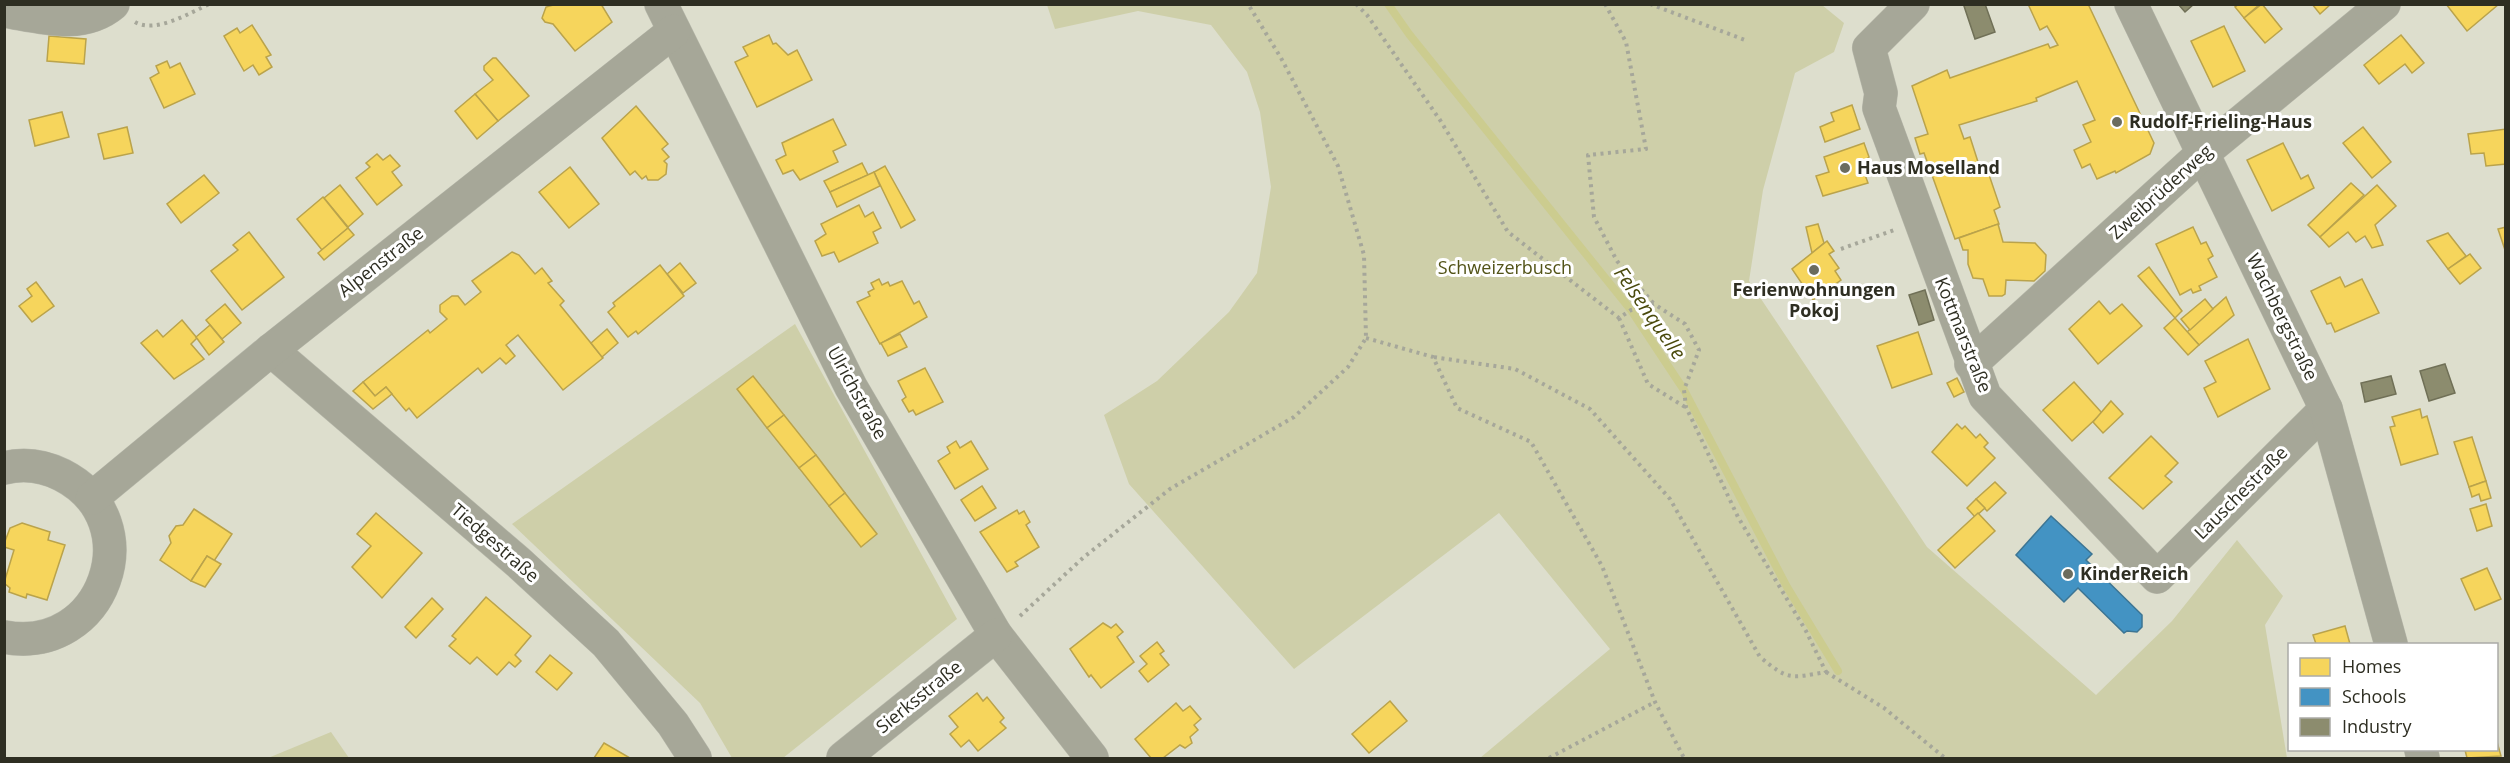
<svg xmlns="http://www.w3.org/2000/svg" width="2510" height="763" viewBox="0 0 2510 763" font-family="'Open Sans',sans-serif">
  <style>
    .green { fill: #cecfa9 }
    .homes { fill: #f6d55c; stroke: #baa34b; stroke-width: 1.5 }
    .schools { fill: #4393c3; stroke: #3d7593; stroke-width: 1.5 }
    .industry { fill: #8c8c6e; stroke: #707057; stroke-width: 1.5 }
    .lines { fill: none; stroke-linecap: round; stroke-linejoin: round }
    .stream { stroke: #cccc8f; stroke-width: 8 }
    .minor-casing { stroke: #b8b9ac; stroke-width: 34 }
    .path { stroke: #a6a79a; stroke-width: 4; stroke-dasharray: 3 4.5; stroke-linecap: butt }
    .minor { stroke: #a6a798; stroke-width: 33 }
    .poi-dot { fill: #6b6c5e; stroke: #fff; stroke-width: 2 }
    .labels { text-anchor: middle; stroke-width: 6; stroke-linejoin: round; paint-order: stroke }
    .poi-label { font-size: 18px; font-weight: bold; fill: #2e2e22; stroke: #fff; text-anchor: start }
    .street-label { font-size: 18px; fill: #2e2e22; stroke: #fff }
    .park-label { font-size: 18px; fill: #525317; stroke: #fff }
    .water-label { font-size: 20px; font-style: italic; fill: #4a4a0c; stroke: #fff }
  </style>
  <rect width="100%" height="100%" fill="#dddecd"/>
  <!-- green -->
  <g class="green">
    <polygon points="1047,5 1822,5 1844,23 1834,52 1795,73 1763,190 1749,281 1927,547 2096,695 2172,621 2237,540 2283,596 2265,625 2287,758 1480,758 1610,649 1499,513 1294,669 1129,484 1104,415 1157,381 1229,312 1257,273 1271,187 1260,112 1247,72 1211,25 1138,11 1055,29"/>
    <polygon points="795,324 957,619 783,758 732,758 700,703 512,524"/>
    <polygon points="331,732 349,758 268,758"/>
  </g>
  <!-- homes -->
  <g class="homes">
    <polygon points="557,4 601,4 612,22 575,51 553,24 545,22 542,18 546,7"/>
    <polygon points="2028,4 2088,4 2154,143 2150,154 2116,173 2115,171 2097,179 2090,164 2082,168 2074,150 2091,142 2083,125 2095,120 2077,81 2036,98 2037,101 1959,125 1964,139 1970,137 1979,165 1985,163 2000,207 1994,210 1999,224 1955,239 1924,153 1920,154 1915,138 1928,134 1912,86 1947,70 1950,78 2048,44 2050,48 2058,45 2047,26 2040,30"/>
    <polygon points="2239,4 2260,4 2244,18 2235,7"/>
    <polygon points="2262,4 2282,29 2265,43 2244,18"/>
    <polygon points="2312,4 2331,4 2320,14"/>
    <polygon points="2446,4 2499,4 2467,31"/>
    <polygon points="252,25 271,55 266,57 272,67 259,75 253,65 244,71 224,36 237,28 240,33"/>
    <polygon points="2224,26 2245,71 2213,87 2191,41"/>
    <polygon points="769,35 773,44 776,43 788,55 797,50 812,80 757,107 735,62 748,56 743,47"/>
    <polygon points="2401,35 2424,63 2412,73 2405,64 2379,84 2364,65"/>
    <polygon points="49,36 86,39 84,64 47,61"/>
    <polygon points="493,58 496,58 529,96 498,121 475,94 493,80 484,70 484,66"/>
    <polygon points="167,61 170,68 180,63 195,94 164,108 150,78 159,73 156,66"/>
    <polygon points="475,94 498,121 477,139 455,111"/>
    <polygon points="1852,105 1860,129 1825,142 1820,127 1834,121 1831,113"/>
    <polygon points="636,106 668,144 662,149 669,157 664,161 667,164 666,174 658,180 648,180 646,176 642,179 635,171 630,175 602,138"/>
    <polygon points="62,112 69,137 35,146 29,120"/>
    <polygon points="833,119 846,145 833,151 838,162 800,180 793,170 783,174 776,160 786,155 782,143"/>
    <polygon points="127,127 133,153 104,159 98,134"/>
    <polygon points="2363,127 2391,162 2372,178 2343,143"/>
    <polygon points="2506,129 2506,164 2486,166 2484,153 2471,154 2468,134"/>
    <polygon points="1864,143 1869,157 1861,164 1868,183 1823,196 1816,176 1829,172 1824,157"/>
    <polygon points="2283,143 2301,179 2308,175 2314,188 2272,211 2247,160"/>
    <polygon points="377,154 383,160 390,155 400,166 392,172 402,185 377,205 356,178 370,167 366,163"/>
    <polygon points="862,163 868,175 830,192 824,181"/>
    <polygon points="885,166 915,220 901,228 874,172"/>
    <polygon points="570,167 599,204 569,228 539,192"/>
    <polygon points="874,172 880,186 837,207 830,192"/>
    <polygon points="204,175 219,193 181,223 167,204"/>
    <polygon points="2351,183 2364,195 2320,237 2308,225"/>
    <polygon points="340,185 363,214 348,227 324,198"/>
    <polygon points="2377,185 2396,206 2375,225 2383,245 2372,248 2365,236 2356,242 2348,232 2329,247 2320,237"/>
    <polygon points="323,197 348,228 322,250 297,219"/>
    <polygon points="859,205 865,217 873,212 881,228 873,232 878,243 839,262 834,252 822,256 815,241 826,234 821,224"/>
    <polygon points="1818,224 1824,243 1812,253 1806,227"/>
    <polygon points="1998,224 2003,242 2035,243 2046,255 2045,271 2034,281 2006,280 2005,294 2002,296 1989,296 1983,279 1973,278 1968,264 1968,250 1963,250 1959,238"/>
    <polygon points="2193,227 2201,244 2206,242 2213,256 2208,259 2217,277 2199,286 2201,290 2193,293 2191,289 2180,295 2156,244"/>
    <polygon points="2506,227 2506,253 2498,229"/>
    <polygon points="348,228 354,235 324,260 318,253"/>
    <polygon points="249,232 284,277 242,310 211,271 238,250 233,245"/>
    <polygon points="2448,233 2466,256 2448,269 2427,241"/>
    <polygon points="1827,241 1834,251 1829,254 1839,268 1835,271 1841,280 1813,300 1792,269"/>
    <polygon points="512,252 519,255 535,274 542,268 552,281 548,283 564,301 560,305 603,358 563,390 518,335 506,345 515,356 506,364 500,358 482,373 478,368 417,418 409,408 406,411 386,387 375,396 363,382 428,330 430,333 447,319 440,312 440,305 452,296 458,296 465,305 481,292 472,281"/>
    <polygon points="2470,254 2481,268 2460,284 2448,269"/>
    <polygon points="680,263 696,283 683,293 667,274"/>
    <polygon points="660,265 684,296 638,334 636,331 628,337 608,312 615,306 613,303"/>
    <polygon points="2149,267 2182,311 2175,318 2138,276"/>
    <polygon points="2340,277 2345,287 2362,279 2379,313 2335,332 2331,323 2327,324 2311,291"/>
    <polygon points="879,279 882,285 888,282 890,286 902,281 914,304 919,301 927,317 880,344 857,302 870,296 868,292 874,289 871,283"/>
    <polygon points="36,282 54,306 32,322 19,306 32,296 27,289"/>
    <polygon points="2226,297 2234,315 2199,345 2187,332"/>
    <polygon points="2205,299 2213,309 2190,330 2181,319"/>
    <polygon points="2099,301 2110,314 2122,304 2142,326 2098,364 2069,329"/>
    <polygon points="225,304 241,323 222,339 206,320"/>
    <polygon points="2175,318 2199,345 2188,355 2164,328"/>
    <polygon points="182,320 197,338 191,344 204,359 174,379 141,343 157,330 163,337"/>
    <polygon points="210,325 224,342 209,355 196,337"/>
    <polygon points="607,329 618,343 602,357 591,343"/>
    <polygon points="1918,332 1932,374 1892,388 1877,346"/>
    <polygon points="900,334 907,347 888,356 881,343"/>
    <polygon points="2248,339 2270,389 2218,417 2204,388 2216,382 2205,361"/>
    <polygon points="925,368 943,402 916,415 913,410 909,412 902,400 906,397 898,381"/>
    <polygon points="753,376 784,415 767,428 737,389"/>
    <polygon points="1957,378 1964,392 1954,397 1947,383"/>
    <polygon points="363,382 375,396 386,387 392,394 373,409 353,391"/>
    <polygon points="2074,382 2102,413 2072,441 2043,410"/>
    <polygon points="2111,401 2123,414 2103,433 2093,422"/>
    <polygon points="2420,409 2422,418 2427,416 2438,454 2401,465 2390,427 2395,426 2392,417"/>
    <polygon points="784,415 816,455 799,468 767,428"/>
    <polygon points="1957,424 1962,429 1965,426 1976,438 1980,434 1988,443 1984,447 1995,458 1967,486 1932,452"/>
    <polygon points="2151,436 2178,463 2165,476 2172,482 2143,509 2109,478"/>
    <polygon points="2472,437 2486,481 2469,487 2454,442"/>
    <polygon points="956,441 960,448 971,441 988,469 955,489 938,461 950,453 947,447"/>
    <polygon points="816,455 845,493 829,506 799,468"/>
    <polygon points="2486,481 2491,498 2481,501 2479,494 2472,497 2469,487"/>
    <polygon points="1995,482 2006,493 1987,511 1976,499"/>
    <polygon points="982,486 996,508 975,521 961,500"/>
    <polygon points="845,493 877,534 861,547 829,506"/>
    <polygon points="1976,499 1985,508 1975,517 1967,508"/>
    <polygon points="2486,504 2492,526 2477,531 2470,509"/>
    <polygon points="194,509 232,534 214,561 207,556 191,581 160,560 171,543 169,536 176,526 183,525"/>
    <polygon points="1017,510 1019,514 1024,511 1030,522 1026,525 1039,547 1015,562 1018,566 1007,572 980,532"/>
    <polygon points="376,513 422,553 382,598 352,567 371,546 357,534"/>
    <polygon points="1978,513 1995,531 1955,568 1938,550"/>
    <polygon points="22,523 50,532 48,540 65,545 47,600 27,594 26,598 9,592 10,588 4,583 14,550 4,547 4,544 10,528"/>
    <polygon points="207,556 221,564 205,587 191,581"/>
    <polygon points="2487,568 2501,599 2475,610 2461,579"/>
    <polygon points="486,597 531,636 515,655 521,661 515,667 509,662 497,675 477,657 470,664 449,646 456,639 452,636"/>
    <polygon points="432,598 443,609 416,638 405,627"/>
    <polygon points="1103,623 1111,628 1116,624 1123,632 1117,637 1134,662 1101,688 1091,675 1089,677 1070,649"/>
    <polygon points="2345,626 2350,644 2316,644 2313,635"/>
    <polygon points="1157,642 1164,651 1160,654 1169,665 1148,682 1139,671 1147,664 1140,656"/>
    <polygon points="550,655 572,673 557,690 536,672"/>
    <polygon points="977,693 983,701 987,697 1004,718 1000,722 1006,728 978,751 969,740 961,747 950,734 958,727 949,716"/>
    <polygon points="1390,701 1407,721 1369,753 1352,734"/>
    <polygon points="1176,703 1183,711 1190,706 1201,719 1194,725 1198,730 1190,737 1192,743 1185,748 1180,745 1163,758 1151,758 1135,739"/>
    <polygon points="2496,738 2501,756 2467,758 2465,750 2496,750"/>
    <polygon points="604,743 630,758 594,758"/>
  </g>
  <!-- schools -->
  <polygon class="schools" points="2051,516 2092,554 2086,560 2142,615 2142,627 2137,632 2127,631 2124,633 2078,588 2064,602 2016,555"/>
  <!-- industry -->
  <g class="industry">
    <polygon points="1965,4 1985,4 1995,32 1975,39 1964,6"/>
    <polygon points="2178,4 2194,4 2185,12"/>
    <polygon points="1925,290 1934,320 1919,325 1909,295"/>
    <polygon points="2445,364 2455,393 2429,401 2420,371"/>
    <polygon points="2391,376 2396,394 2365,402 2361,383"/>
  </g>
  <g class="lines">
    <!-- stream -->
    <polyline class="stream" points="1388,4 1409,34 1631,310 1684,390 1787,587 1838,671"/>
    <defs>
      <g id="minor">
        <polyline points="661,4 851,387 996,635 1092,758"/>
        <polyline points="1913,4 1869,48 1881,93 1879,108 1985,396 2157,577 2326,409"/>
        <polyline points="2131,4 2326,409 2391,644"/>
        <path d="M4,11c37,6 78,19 109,-7"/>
        <polyline points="271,350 518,562 606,643 673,724 695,758"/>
        <polyline points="1971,364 2202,154 2384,4"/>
        <path d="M4,468c20,-5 40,-2 58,7 90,46 42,181 -58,162"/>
        <polyline points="92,498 271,350 674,31"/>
        <polyline points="2421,750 2423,758"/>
        <polyline points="843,758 996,635"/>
      </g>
    </defs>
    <!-- minor casing -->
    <use href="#minor" class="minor-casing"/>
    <!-- path -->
    <g class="path">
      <path d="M1356,4l11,11 73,105 68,112 111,86 12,-8 23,-6 31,20 14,26 -15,40 2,17 52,110 68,114 20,41c-36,6 -37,9 -66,-15l-90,-158 -80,-90 -75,-40 -82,-12"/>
      <polyline points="1605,4 1626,42 1646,149 1588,155 1594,217 1617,261 1654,304"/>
      <polyline points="1650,4 1745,40"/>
      <path d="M135,22c20,12 55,-9 74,-18"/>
      <polyline points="1841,249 1894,230"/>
      <polyline points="1619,318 1648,384 1685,407"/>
      <polyline points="1366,338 1433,357 1457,408 1531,442 1602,566 1655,702 1684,758"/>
      <polyline points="1020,616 1084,557 1170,489 1294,417 1348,367 1366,338 1364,255 1338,166 1281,58 1248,4"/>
      <polyline points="1826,672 1884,708 1945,758"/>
      <polyline points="1549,758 1655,702"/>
    </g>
    <!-- minor -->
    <use href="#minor" class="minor"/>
  </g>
  <!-- markers -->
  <g class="poi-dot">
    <circle cx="2117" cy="122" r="6"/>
    <circle cx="1845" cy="168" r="6"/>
    <circle cx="1814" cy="270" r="6"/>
    <circle cx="2068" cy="574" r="6"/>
  </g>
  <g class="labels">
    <!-- poi labels -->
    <g class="poi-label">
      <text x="2129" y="128">Rudolf-Frieling-Haus</text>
      <text x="1857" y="174">Haus Moselland</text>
      <text x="1814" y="296" text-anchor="middle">Ferienwohnungen<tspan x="1814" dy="21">Pokoj</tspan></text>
      <text x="2080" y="580">KinderReich</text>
    </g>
    <!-- street labels -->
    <g class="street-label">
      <text transform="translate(2161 192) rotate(-42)" y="6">Zweibrüderweg</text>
      <text transform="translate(381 262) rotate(-38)" y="6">Alpenstraße</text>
      <text transform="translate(2282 317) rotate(64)" y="6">Wachbergstraße</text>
      <text transform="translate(1963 335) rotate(68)" y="6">Kottmarstraße</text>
      <text transform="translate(857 393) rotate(61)" y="6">Ulrichstraße</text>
      <text transform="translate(2241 493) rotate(-45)" y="6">Lauschestraße</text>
      <text transform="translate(495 543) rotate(41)" y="6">Tiedgestraße</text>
      <text transform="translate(919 697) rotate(-39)" y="6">Sierksstraße</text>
    </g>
    <!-- park labels -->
    <g class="park-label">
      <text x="1505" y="274">Schweizerbusch</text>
    </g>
    <!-- water labels -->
    <g class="water-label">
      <text transform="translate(1650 313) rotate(55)" y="7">Felsenquelle</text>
    </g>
  </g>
  <!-- border -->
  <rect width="2510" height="763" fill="none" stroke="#2e2e22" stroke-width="12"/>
  <!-- legend -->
  <rect x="2288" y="643" width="210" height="108" fill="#ffffff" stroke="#ababa7" stroke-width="1.5"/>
  <rect x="2300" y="658" width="30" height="18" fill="#f6d55c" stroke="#ababa7" stroke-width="1.5"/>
  <text x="2342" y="673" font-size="18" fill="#2e2e22">Homes</text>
  <rect x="2300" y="688" width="30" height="18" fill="#4393c3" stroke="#ababa7" stroke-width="1.5"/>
  <text x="2342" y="703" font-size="18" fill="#2e2e22">Schools</text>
  <rect x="2300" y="718" width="30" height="18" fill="#8c8c6e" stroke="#ababa7" stroke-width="1.5"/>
  <text x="2342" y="733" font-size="18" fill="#2e2e22">Industry</text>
</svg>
